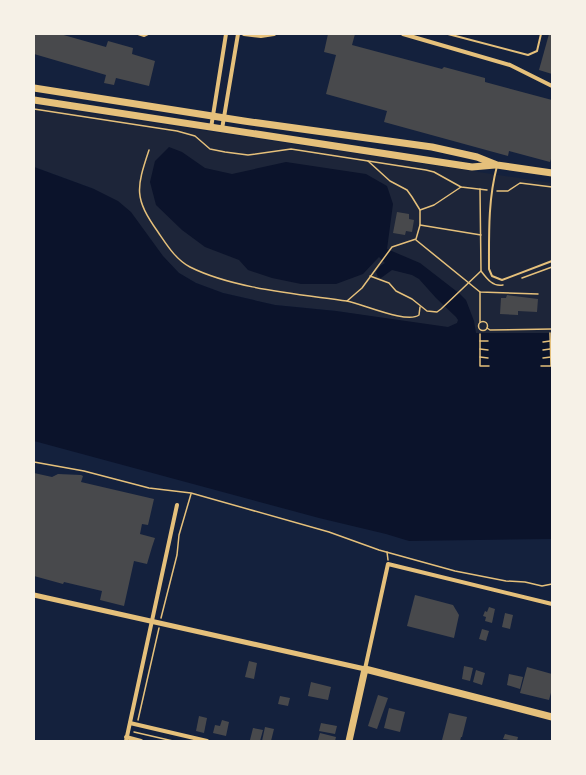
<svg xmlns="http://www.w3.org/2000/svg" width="586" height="775" viewBox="0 0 586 775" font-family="Rubik,sans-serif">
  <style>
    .green { fill: #1d2539 }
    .water { fill: #0b132b }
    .building { fill: #48494c }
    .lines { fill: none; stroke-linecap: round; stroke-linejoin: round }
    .path { stroke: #e5c07b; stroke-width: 1.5 }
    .service { stroke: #e5c07b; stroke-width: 2 }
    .minor { stroke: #e5c07b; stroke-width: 4 }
    .tertiary { stroke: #e5c07b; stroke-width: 5 }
    .primary { stroke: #e5c07b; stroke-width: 7 }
  </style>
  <rect width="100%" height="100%" fill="#14213d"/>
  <!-- green -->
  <polygon class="green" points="34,105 552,183 552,333 477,333 336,311 275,305 223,293 196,283 179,273 94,189 34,167"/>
  <!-- water -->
  <polygon class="water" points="169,147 182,152 205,168 232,174 286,162 366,174 387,186 393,204 387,249 420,263 460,294 466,300 474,321 476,333 552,333 552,539 409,541 386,534 319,518 34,441 34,167 94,189 118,201 131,212 163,256 179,273 196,283 223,293 275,305 336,311 448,327 457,323 458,320 456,317 436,298 419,279 412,275 392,270 381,278 378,277 376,272 380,266 385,263 379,257 363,274 336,284 301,284 272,278 248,270 239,260 205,247 182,230 156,205 150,182 155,161"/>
  <!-- building -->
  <g class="building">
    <polygon points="34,34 60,34 106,47 108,41 133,48 132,54 155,61 149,86 116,78 114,85 104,83 106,75 34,54"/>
    <polygon points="328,34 355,34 352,45 442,69 444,67 485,78 485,82 552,100 552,156 550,162 509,151 508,156 384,122 387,111 326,94 336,55 324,52"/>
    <polygon points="549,34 552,34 552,74 539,70"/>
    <polygon points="397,212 409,214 409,219 414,220 412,232 406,231 405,235 393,233"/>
    <polygon points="507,295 538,299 537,312 518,311 518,315 500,314 501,298 506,298"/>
    <polygon points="34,473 52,477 58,474 81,475 83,476 81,482 154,499 148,525 142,524 140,534 155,538 152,547 147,564 134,561 124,606 100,600 102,591 64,582 63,584 34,576"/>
    <polygon points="415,595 453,605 459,615 454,638 407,626"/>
    <polygon points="489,607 495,609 492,623 485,621 486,617 483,616 485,611 487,612"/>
    <polygon points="505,613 513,615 510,629 502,627"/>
    <polygon points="482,629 489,631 486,641 479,639"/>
    <polygon points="249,661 257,663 254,679 245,677"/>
    <polygon points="464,666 473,668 470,681 462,679"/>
    <polygon points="527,667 552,674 552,689 549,700 520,693"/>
    <polygon points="476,670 485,673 482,685 473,682"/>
    <polygon points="509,674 523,677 520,689 507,685"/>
    <polygon points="311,682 331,687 328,700 308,696"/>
    <polygon points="378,695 388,698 377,729 368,726"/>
    <polygon points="280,696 290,698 288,706 278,704"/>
    <polygon points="389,708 405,712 400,732 384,728"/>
    <polygon points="449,713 467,717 462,737 461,737 460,741 442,740"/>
    <polygon points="199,716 207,718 204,733 196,731"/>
    <polygon points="222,720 229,722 226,736 213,733 215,725 220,726"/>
    <polygon points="321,723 337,726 335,734 319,731"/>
    <polygon points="265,727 274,729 271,741 262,741"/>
    <polygon points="253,728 263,730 260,741 250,740"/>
    <polygon points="320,733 336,737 335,741 318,740"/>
    <polygon points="505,734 518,737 517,741 503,739"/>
  </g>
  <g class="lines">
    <!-- path -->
    <g class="path">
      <polyline points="34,109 177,131 195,136 210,149 225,152 248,155 291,149 426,170 434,172 461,187 487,190"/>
      <path d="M149,150c-13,39 -15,48 9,82 9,13 18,28 32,35 44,22 109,27 157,34l15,-13 30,-41 24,-8 4,-14v-15l-8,-13 -5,-7 -17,-9 -22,-20"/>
      <polyline points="497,191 508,191 520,183 552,187"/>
      <polyline points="420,210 434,205 461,187"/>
      <polyline points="420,225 481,235"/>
      <polyline points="416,240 480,292 538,294"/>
      <path d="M481,271c6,8 12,16 22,14"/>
      <polyline points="370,276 389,283 396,291 412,299 427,311 437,312 441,309 481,271 480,189"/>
      <polyline points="522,278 552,267"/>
      <polyline points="480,292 480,322"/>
      <path d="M347,301c16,3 60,23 72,14l1,-8"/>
      <circle cx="483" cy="326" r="4.5"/>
      <polyline points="487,328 490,330 552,329"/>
      <polyline points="480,334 480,366 489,366"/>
      <polyline points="480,341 488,341"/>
      <polyline points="543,342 550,341"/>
      <polyline points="480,349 488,350"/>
      <polyline points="543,350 550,349"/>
      <polyline points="480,357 488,358"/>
      <polyline points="543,358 551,357"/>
      <polyline points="541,366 551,366 550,333"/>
      <polyline points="34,462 84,471 149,488 191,493 329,532 379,550 455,571 506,581 525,582 542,586 552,584"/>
      <polyline points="387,552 388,560"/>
      <polyline points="161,618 177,555 179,535 191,494"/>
      <polyline points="138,720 159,628"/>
      <polyline points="134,732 173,741"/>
    </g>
    <!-- service -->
    <g class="service">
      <polyline points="138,34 144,36 148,34"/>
      <polyline points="448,34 528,55 537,51 541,34"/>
      <path d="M497,166c-9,34 -8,68 -8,103l3,7 10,4 50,-19"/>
    </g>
    <!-- minor -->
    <g class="minor">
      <polyline points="244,34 261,36 274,34"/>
      <polyline points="403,34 510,65 552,86"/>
      <polyline points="211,128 226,34"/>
      <polyline points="222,129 238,34"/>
      <polyline points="365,669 388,564 552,604"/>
      <polyline points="130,723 207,741"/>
      <polyline points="126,737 141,741"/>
      <polyline points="126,741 177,505"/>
    </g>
    <!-- tertiary -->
    <polyline class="tertiary" points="34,595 365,669"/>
    <!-- primary -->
    <g class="primary">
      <polyline points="34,88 244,121 432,147 477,157 497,165 552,173"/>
      <polyline points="34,100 472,167 495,165"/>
      <polyline points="349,741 365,669 552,717"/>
    </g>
  </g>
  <!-- border -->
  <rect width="586" height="775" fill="none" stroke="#f6f1e7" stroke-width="70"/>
</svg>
